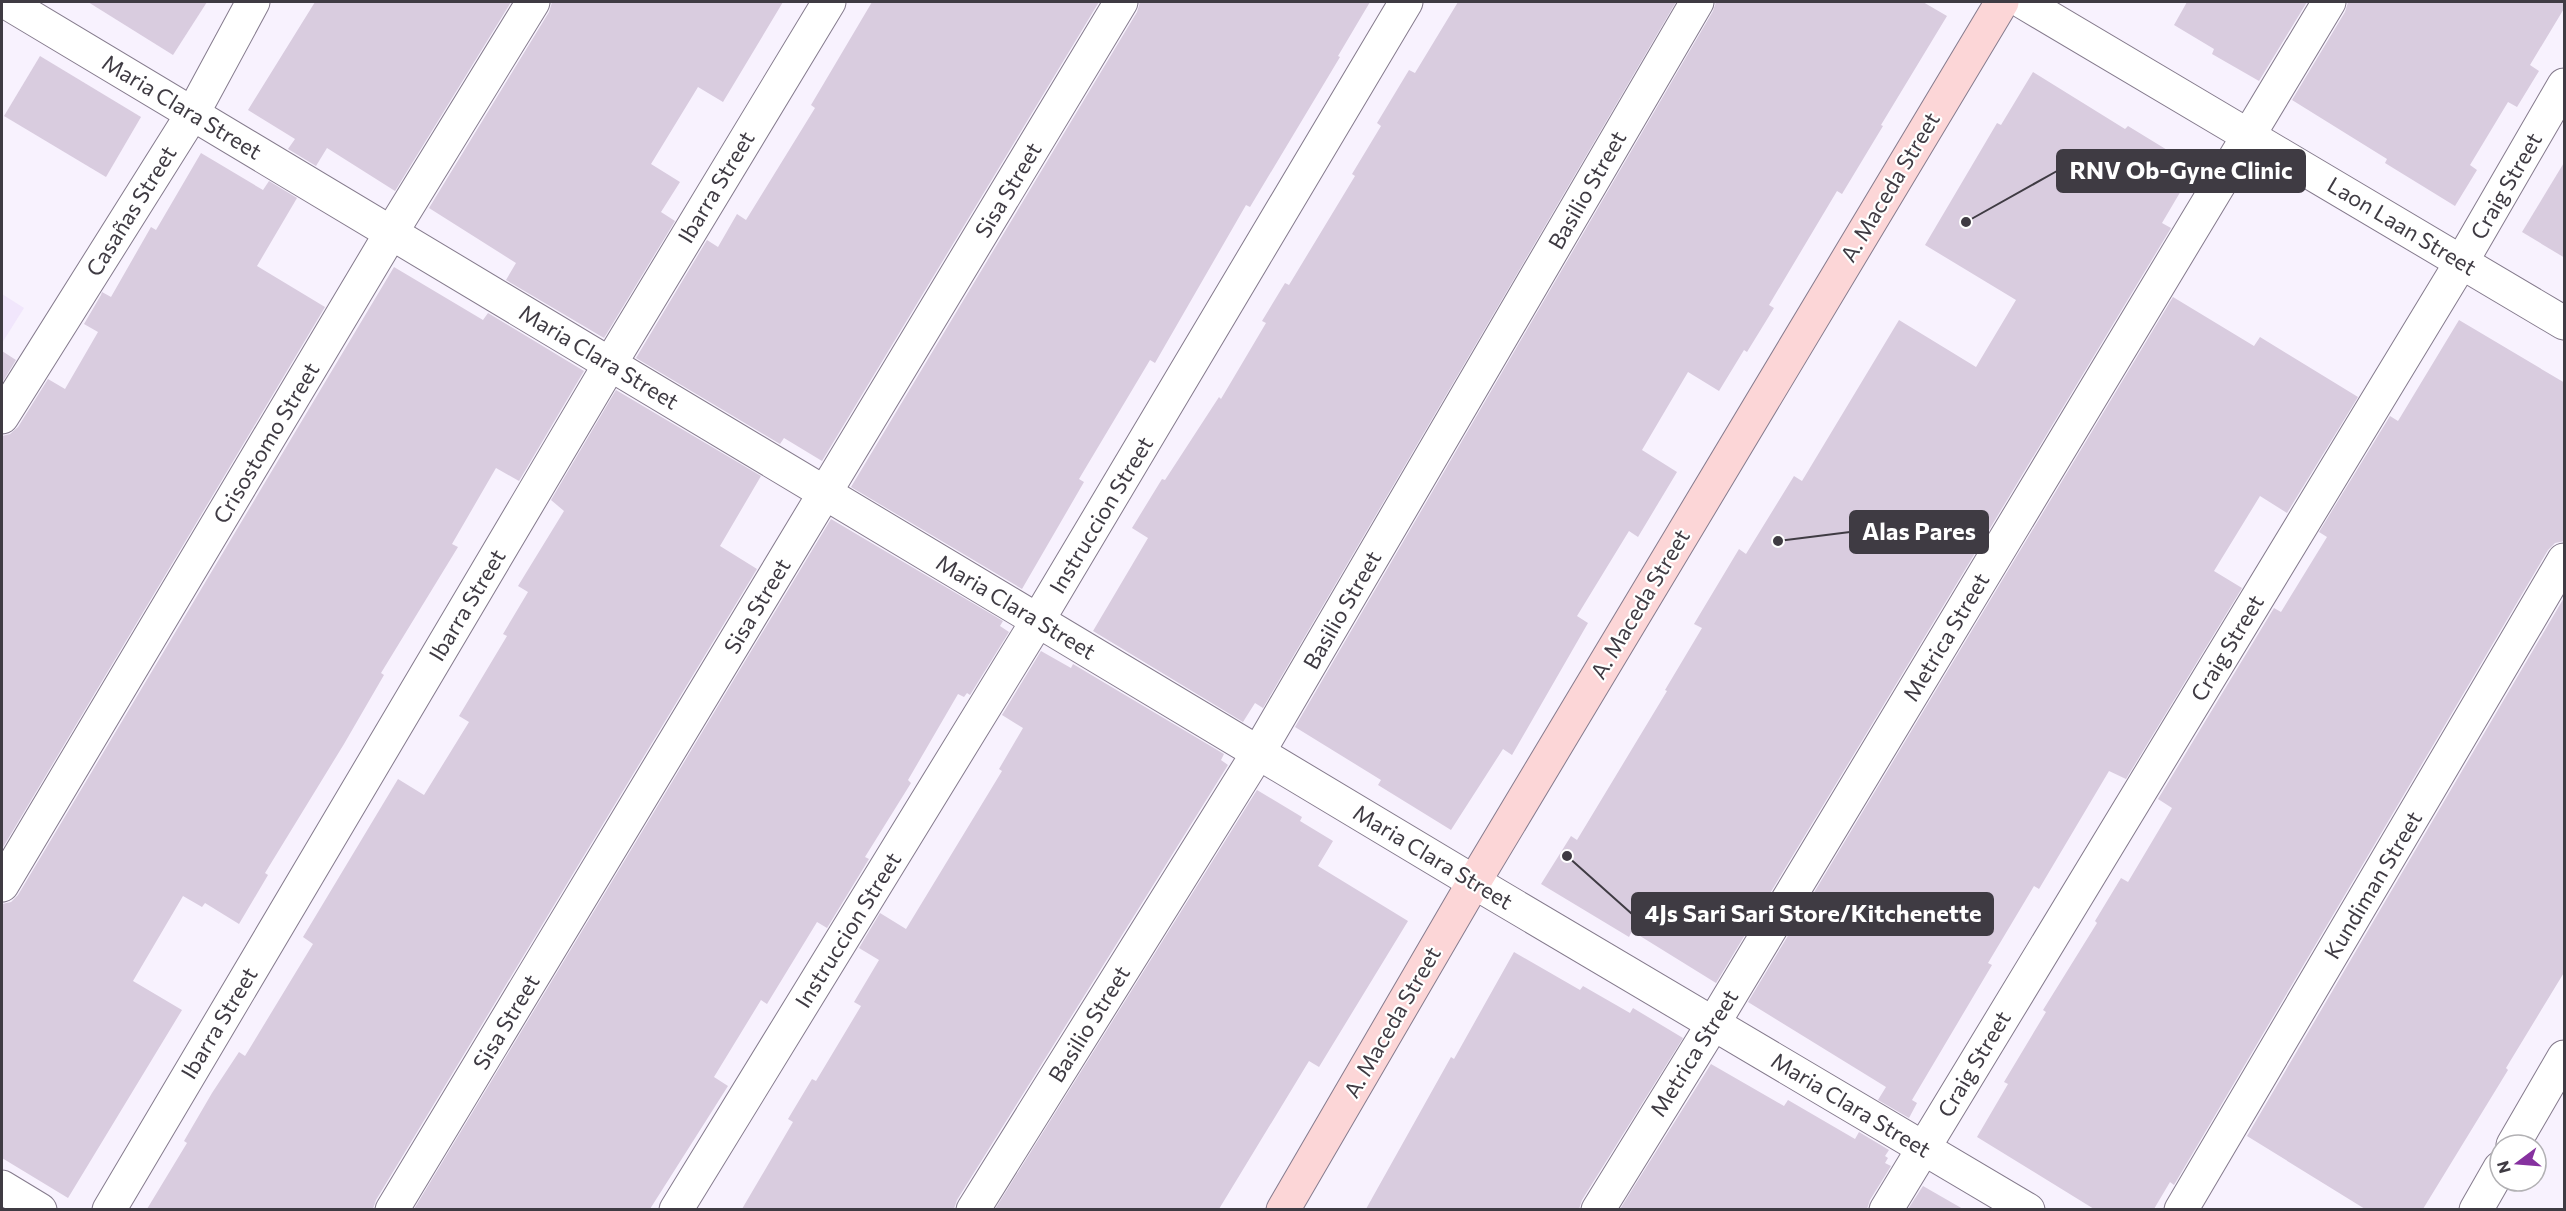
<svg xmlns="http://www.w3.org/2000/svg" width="2566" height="1211" viewBox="0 0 2566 1211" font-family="Commissioner,sans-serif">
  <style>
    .built { fill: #f1e6fc }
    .building { fill: #d9ccdf }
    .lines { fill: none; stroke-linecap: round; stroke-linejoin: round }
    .minor-casing { stroke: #857b8d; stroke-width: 35 }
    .tertiary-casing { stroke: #857b8d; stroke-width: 35 }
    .secondary-casing { stroke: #857b8d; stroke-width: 35 }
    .minor { stroke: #fff; stroke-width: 33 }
    .tertiary { stroke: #fff; stroke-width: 33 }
    .secondary { stroke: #fcd6d7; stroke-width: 33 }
    .labels { text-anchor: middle; stroke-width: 4.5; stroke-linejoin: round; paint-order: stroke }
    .street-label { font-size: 22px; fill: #3f3b43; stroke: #fff }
    .leader { fill: none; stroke: #3f3b43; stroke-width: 2 }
    .callout-dot { fill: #3f3b43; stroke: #fff; stroke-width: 2 }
    .callout { fill: #3f3b43; stroke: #3f3b43; stroke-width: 2 }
    .callout-label { font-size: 24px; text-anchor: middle; font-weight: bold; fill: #fff }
  </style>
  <rect width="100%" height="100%" fill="#f8f2fe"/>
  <!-- built -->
  <polygon class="built" points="2,294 24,308 2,343"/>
  <!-- building -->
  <g class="building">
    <polygon points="88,2 207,2 173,55"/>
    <polygon points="315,2 511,2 395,191 327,148 316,166 288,149 295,139 248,110"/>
    <polygon points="552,2 783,2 723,102 698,87 651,164 680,182 661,212 675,221 604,338 506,280 516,263 429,208 549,12"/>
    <polygon points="872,2 1099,2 822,461 784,438 780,444 636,358 707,240 718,247 737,214 746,220 815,108 811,105"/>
    <polygon points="1140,2 1370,2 1338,56 1340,57 1250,207 1246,205 1155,363 1150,360 1079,479 1084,482 1022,589 851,487 1137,12"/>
    <polygon points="1458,2 1676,2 1263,708 1255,703 1243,722 1093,631 1148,538 1132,528 1162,479 1165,480 1219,397 1221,399 1266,323 1262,321 1285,283 1289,285 1355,176 1352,174 1381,126 1377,123 1409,70 1415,73"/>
    <polygon points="1716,2 1923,2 1947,16 1881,125 1883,126 1842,194 1837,191 1769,305 1774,308 1747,352 1744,350 1719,391 1688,372 1642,450 1677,472 1638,537 1629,531 1577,616 1588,623 1512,755 1503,749 1451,830 1378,785 1381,780 1295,727 1713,11"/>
    <polygon points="2187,2 2307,2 2259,81 2212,54 2214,49 2174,25"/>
    <polygon points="2348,2 2565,2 2565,7 2530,65 2539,71 2517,107 2508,102 2470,165 2477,170 2455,206 2385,163 2387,159 2292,100 2345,12"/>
    <polygon points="40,56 141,117 106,177 4,116"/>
    <polygon points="2033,72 2125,129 2128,126 2195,167 2162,223 2171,228 1716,983 1632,931 1629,937 1541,884 1571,836 1577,840 1667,691 1665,690 1702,628 1694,624 1739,549 1746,554 1794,476 1802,481 1899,320 1976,367 2016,300 1925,245 1997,123 2001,125"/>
    <polygon points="201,153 263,190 269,181 297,198 257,266 325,307 2,849 2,436 10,434 18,427 48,379 65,389 98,332 84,324 101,295 102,292 111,297 151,227 156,230"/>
    <polygon points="2565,161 2565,258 2522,232"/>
    <polygon points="394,267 483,320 488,313 584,371 519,481 496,468 452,544 458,547 381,673 384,675 344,744 265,873 268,875 239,924 205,903 202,907 183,896 133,981 182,1010 68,1198 2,1158 2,904 11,902 18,895"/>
    <polygon points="2173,297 2254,346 2260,337 2358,397 2287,513 2260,496 2214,571 2242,588 2126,779 2109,771 2039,889 2034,886 1988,963 1992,965 1912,1100 1917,1103 1909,1118 1878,1100 1886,1087 1748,1002"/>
    <polygon points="2459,320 2565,383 2565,541 2555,543 2548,550 2174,1185 2170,1182 2154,1209 2094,1209 1977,1137 2008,1084 2004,1082 2046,1012 2043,1010 2097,923 2095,921 2121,878 2128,882 2172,808 2158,799 2274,608 2281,612 2327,537 2319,532 2390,416 2398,421"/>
    <polygon points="2,351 16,360 2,383"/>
    <polygon points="616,390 761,476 720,546 757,569 376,1200 373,1209 147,1209 187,1143 184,1141 212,1093 239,1052 245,1056 313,944 303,937 398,779 424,795 469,722 459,716 507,636 503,634 528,592 518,586 564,511 551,500"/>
    <polygon points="831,519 1003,621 1000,626 1009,632 970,695 967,693 964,697 958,694 908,780 911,783 865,857 869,859 827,928 817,922 767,1004 761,1000 714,1077 728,1086 650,1209 414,1209"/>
    <polygon points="2565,596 2565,971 2506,1068 2508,1070 2423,1209 2365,1209 2247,1136"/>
    <polygon points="1041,651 1071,668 1073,664 1224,754 1221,760 1228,765 957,1200 954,1209 742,1209 793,1122 788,1119 812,1079 816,1081 861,1006 854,1002 879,960 859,948 880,913 906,929 1002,771 999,769 1023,728 1002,715"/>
    <polygon points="1257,790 1302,817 1300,821 1333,841 1318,866 1408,921 1319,1067 1309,1061 1219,1209 995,1209"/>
    <polygon points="1514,952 1580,990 1583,986 1630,1013 1633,1008 1683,1038 1582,1200 1579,1209 1366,1209 1451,1057 1454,1059"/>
    <polygon points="1711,1064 1784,1106 1788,1100 1855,1139 1859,1132 1889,1150 1885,1156 1888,1158 1885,1163 1891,1166 1870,1200 1867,1209 1620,1209"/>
    <polygon points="1923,1186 1963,1209 1908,1209"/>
  </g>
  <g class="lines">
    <defs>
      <g id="minor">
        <polyline points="2,417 193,113 253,2"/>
        <polyline points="2,885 391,233 533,2"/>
        <polyline points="2513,1145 2564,1057"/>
        <polyline points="2,1187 40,1210"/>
        <polyline points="109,1210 610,364 829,2"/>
        <polyline points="392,1210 1121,2"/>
        <polyline points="676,1210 1038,620 1406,2"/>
        <polyline points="973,1210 1258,753 1697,2"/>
        <polyline points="1598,1210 1713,1024 2329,2"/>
        <polyline points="1886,1210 2462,261 2564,85"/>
        <polyline points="2181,1210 2564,560"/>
        <polyline points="2476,1210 2500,1168"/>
      </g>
      <g id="tertiary">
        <polyline points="6,2 1474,882 2028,1210"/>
        <polyline points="2023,2 2564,323"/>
      </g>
      <polyline id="secondary" points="1283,1210 1474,882 2002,2"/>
    </defs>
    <!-- minor casing -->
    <use href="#minor" class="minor-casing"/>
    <!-- tertiary casing -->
    <use href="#tertiary" class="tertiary-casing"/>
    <!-- secondary casing -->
    <use href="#secondary" class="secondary-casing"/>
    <!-- minor -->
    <use href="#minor" class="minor"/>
    <!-- tertiary -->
    <use href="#tertiary" class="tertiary"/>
    <!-- secondary -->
    <use href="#secondary" class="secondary"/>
  </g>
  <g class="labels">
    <!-- street labels -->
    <g class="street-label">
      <text transform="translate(182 107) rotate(31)" y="8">Maria Clara Street</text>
      <text transform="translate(2506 186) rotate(-60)" y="8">Craig Street</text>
      <text transform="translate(716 187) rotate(-59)" y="8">Ibarra Street</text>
      <text transform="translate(1890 187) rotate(-59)" y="8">A. Maceda Street</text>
      <text transform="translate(1008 190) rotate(-59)" y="8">Sisa Street</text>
      <text transform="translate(1587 190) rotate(-60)" y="8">Basilio Street</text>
      <text transform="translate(131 211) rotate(-58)" y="8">Casañas Street</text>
      <text transform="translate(2402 226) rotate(31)" y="8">Laon Laan Street</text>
      <text transform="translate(599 357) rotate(31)" y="8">Maria Clara Street</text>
      <text transform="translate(266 443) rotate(-59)" y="8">Crisostomo Street</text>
      <text transform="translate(1101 515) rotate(-59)" y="8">Instruccion Street</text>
      <text transform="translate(1640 604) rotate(-59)" y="8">A. Maceda Street</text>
      <text transform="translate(467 605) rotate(-59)" y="8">Ibarra Street</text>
      <text transform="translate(757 606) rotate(-59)" y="8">Sisa Street</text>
      <text transform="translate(1016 607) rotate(31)" y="8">Maria Clara Street</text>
      <text transform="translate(1342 610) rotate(-60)" y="8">Basilio Street</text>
      <text transform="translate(1946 637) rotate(-59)" y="8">Metrica Street</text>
      <text transform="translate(2227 648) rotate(-59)" y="8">Craig Street</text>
      <text transform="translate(1433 857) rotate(31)" y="8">Maria Clara Street</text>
      <text transform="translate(2373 885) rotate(-59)" y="8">Kundiman Street</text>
      <text transform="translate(848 930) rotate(-58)" y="8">Instruccion Street</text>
      <text transform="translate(506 1022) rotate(-59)" y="8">Sisa Street</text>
      <text transform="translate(1392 1022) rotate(-60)" y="8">A. Maceda Street</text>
      <text transform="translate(219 1023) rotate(-59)" y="8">Ibarra Street</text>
      <text transform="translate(1089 1024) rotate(-58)" y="8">Basilio Street</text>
      <text transform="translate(1694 1053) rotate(-58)" y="8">Metrica Street</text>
      <text transform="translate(1974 1064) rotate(-59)" y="8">Craig Street</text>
      <text transform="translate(1851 1105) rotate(31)" y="8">Maria Clara Street</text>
    </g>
  </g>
  <!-- callouts -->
  <path class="leader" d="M1966 222L2057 171M1778 541L1850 532M1567 856L1632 914"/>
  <g class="callout-dot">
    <circle cx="1966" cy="222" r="6"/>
    <circle cx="1778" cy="541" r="6"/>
    <circle cx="1567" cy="856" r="6"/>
  </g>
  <g class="callout">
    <rect x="2057" y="150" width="248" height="42" rx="6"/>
    <rect x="1850" y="511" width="138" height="42" rx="6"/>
    <rect x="1632" y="893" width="361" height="42" rx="6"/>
  </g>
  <g class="callout-label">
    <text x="2181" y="179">RNV Ob-Gyne Clinic</text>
    <text x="1919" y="540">Alas Pares</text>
    <text x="1813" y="922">4Js Sari Sari Store/Kitchenette</text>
  </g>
  <!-- border -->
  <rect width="2566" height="1211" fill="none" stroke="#3f3b43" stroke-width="6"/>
  <!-- north arrow -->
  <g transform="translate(2518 1163) rotate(254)"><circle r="28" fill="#ffffff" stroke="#b2b1b4" stroke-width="1.5"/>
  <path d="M0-4.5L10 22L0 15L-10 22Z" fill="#86319f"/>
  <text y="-9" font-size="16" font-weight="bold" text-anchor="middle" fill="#3f3b43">N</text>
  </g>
</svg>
